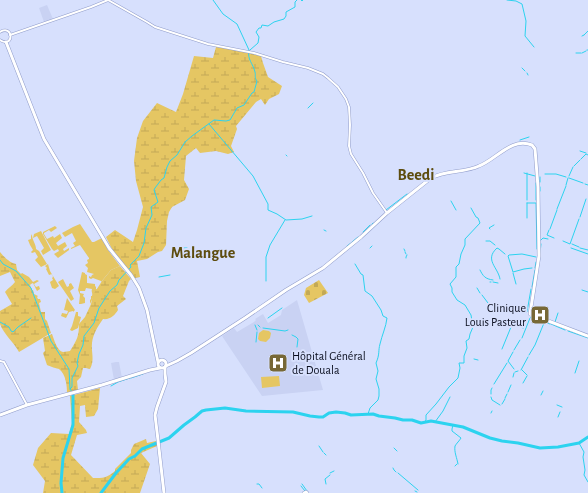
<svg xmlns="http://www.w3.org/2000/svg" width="588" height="493" viewBox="0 0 588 493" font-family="'Alegreya Sans',sans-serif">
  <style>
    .built { fill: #c9d2f3 }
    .green { fill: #e5c663 }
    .wetland { fill: url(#wetland-marsh) }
    .cemetery { fill: url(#cemetery-stones) }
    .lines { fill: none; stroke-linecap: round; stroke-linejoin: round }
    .stream { stroke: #2cd3ef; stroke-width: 1 }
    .river { stroke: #2cd3ef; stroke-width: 3 }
    .minor-casing { stroke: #919dcb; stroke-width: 3 }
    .major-casing { stroke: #919dcb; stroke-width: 4 }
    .minor { stroke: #fff; stroke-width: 2 }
    .major { stroke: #fff; stroke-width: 3 }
    .labels { text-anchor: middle; stroke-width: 4; stroke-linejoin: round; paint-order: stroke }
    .poi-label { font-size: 12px; fill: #0a0e1e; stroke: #d7e0fd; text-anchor: end }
    .district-label { font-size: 16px; font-weight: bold; fill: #5d4c0e; stroke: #d7e0fd }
  </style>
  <defs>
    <pattern id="wetland-marsh" width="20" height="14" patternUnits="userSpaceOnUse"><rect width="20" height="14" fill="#e5c663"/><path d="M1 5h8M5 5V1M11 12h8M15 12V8" fill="none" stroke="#c3a956"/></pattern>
    <pattern id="cemetery-stones" width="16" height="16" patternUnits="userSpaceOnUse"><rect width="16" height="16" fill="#e5c663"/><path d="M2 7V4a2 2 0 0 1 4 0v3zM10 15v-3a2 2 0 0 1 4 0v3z" fill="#c3a956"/></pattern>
  </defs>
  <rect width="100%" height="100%" fill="#d7e0fd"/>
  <!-- built -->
  <g class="built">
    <polygon points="47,5 53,19 44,22 39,8"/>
    <polygon points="297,300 323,390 262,396 222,336 234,328 237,332 254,322 256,320 255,319 263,314 268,323 281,315 282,310"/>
    <polygon points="116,362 119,362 122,378 114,380 111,363"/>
  </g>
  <!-- green -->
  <g class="green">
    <polygon points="80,224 92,242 94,242 102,238 108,250 120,266 111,270 101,282 101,281 93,278 91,279 89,278 89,276 91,277 92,275 94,274 87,272 88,268 85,265 88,263 87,260 89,259 89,258 80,245 71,249 71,248 75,246 73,243 76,241 72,233 65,237 62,233 73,227"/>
    <polygon points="55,226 57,228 51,232 49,230 44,233 44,234 47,239 53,236 54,238 60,234 62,238 56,243 58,246 65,242 67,246 63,249 64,251 69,248 69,250 58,258 54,254 59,251 58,249 54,251 52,249 43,234 43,232"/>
    <polygon points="41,231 51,250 43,255 41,251 44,248 37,236 33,238 34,234"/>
    <path d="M32,234v1c0,5 4,9 4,14l3,2 8,13 -6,3 -6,-7 3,-3 -3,-5 -3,1 -1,-1 2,-2 -3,-5 -2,-5 3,-1v-3z"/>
    <polygon points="48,264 50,271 59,286 55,289 52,288 50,282 53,280 52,278 53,277 52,274 49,275 46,269 47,268 45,266"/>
    <path d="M82,272l3,1v1l2,1v8l8,1v2l1,1v2h1l-7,15v-4l1,-1v-3h1c1,-3 -1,-4 0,-7l-6,-1 -1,3h-5v2l4,1 -1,2 2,2v5l-4,1h-2l1,-9 -2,-5z"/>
    <polygon points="63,279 67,287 69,286 69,284 71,283 74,288 70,291 74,299 71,301 58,282"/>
    <polygon points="67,298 75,310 73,312 73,311 69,312 66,318 61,316 62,313 67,314 68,311 64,310"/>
    <polygon points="76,312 78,312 78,316 81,317 78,328 72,331 70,330 72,326"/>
    <polygon points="263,330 269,331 271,333 270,338 266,342 260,341 258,339 259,333"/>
    <polygon points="279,376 280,386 262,388 261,377"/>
  </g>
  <!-- wetland -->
  <g class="wetland">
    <polygon points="216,47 242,51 261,56 263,63 268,77 282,86 279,94 269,99 265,105 261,99 256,102 236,126 237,129 231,146 234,152 228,154 216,151 200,153 196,148 186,156 184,180 189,189 185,200 172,207 169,212 167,221 166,245 162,251 158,252 147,259 137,261 140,277 135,278 113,251 106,237 115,230 133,242 137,230 143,207 136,181 134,161 137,138 143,121 157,103 176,112 183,94 194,56 213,58"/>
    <path d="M0,252c4,5 10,11 16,12l1,6 4,4 1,-1 7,4 4,5 4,-2 2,1 -5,3 2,3 3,-1 1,3 -3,2 -4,-8 -2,1 -1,1 2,5h1l1,4 4,2 -1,1 1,2h2l1,3 -2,1 2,9h4v7l2,2 4,12 -32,19c-5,-10 -15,-17 -19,-28 0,-4 0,-9 0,-13l12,-7 -7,-12c3,-4 7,-6 10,-10l-5,-10 -10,4z"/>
    <path d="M120,266l11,13 -2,2 -6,15 3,3 -9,7 1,4c-3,5 -8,10 -15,9 -5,7 -10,15 -11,24 -1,9 3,17 -2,26l-4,-1h-3l-2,9 -4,4 1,9 -11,3c0,-7 -1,-19 -8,-24 -1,0 -10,-3 -12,-4l-4,-12 2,-2 -2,-13 9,-4c2,5 5,17 11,18 3,0 5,-1 7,-1 7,-11 9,-15 9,-27l6,-7 6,-13 2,-9 9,-14 9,-11z"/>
    <path d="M100,388l-2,21 -4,7 -8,1 -1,-12 -5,1 -1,16 7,8 1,3 -10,2 -6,20 22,23c10,0 14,0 22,-7v-2l16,-16v-3l3,-6 12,-5 1,4 9,-2 1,5 -16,7 9,11 -10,29h-97l2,-12 -12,-16 5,-17 13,-15 18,1 3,-11 -2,-27z"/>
  </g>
  <!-- cemetery -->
  <polygon class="cemetery" points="319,280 328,293 309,303 304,295 306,288"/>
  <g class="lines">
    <!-- stream -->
    <g class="stream">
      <polyline points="301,0 302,1 303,0"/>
      <polyline points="507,0 516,1 522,4 526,21 525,36 534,47"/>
      <polyline points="584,35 588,31"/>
      <polyline points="582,36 584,35"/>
      <polyline points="250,50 258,43 259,37 256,32 259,28 261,28 262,25 268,26 274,22 284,19 286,16 286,12 295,7 295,2 297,0"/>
      <polyline points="587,50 588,50"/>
      <polyline points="576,53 581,53"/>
      <polyline points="582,53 586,51"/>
      <polyline points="522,68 525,71"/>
      <polyline points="527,73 528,75"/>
      <polyline points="308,108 313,103"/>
      <polyline points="209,124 253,176 268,204 268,210 277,214 286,220 302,219 312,216"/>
      <polyline points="520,140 529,137"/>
      <polyline points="580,151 586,153"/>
      <polyline points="286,155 287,156"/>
      <polyline points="581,159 586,154 588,155"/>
      <polyline points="574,166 580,160"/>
      <polyline points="524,173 535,176"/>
      <polyline points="527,173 527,200"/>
      <polyline points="545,174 556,174 566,177"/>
      <polyline points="569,176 573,167"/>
      <polyline points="569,178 583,183"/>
      <polyline points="540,182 540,177"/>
      <polyline points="536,183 536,200"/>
      <polyline points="585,184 588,185"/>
      <polyline points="566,185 568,178"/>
      <polyline points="540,187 540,191"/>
      <polyline points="451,201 456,210"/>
      <polyline points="527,203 536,203 537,249"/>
      <polyline points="557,209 566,186"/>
      <polyline points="386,210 407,194"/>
      <polyline points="580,217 586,199"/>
      <polyline points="527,218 527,203"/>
      <polyline points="372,224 373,223"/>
      <polyline points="490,229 489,228 494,225"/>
      <polyline points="550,229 557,210"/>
      <polyline points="324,230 326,231"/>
      <polyline points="549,230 547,235 554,238"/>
      <polyline points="363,232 370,225"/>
      <polyline points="486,241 490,241 495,245"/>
      <polyline points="540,241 543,238 548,239"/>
      <polyline points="563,241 570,244 579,219"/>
      <polyline points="352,242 358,237"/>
      <polyline points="572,244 579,247"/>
      <polyline points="347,246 351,243"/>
      <polyline points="181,248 187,248"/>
      <polyline points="370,248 372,246"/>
      <polyline points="571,248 588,254"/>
      <polyline points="580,248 588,250"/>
      <polyline points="404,249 405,251"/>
      <polyline points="405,252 406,254"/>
      <polyline points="540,253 541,244"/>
      <polyline points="406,258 406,257 407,255"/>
      <polyline points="0,260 3,264 16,271 31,288 51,341 69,369 70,389 72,392"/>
      <path d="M355,264l6,10 2,1 2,16 7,5 9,14 2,6 4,2c-1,9 -5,17 -7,26 -2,7 0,10 -4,19l2,8 -2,8 3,10v7l-1,4 -8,8 -2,6"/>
      <polyline points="532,268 524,269 513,272 508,256 509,255 522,254 536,257"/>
      <polyline points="535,268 536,262"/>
      <path d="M480,270c3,6 5,9 13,10"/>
      <polyline points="513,273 516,284"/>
      <polyline points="159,277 170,275"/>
      <path d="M500,279c-2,-12 -16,-19 -3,-31l2,1 6,5"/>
      <polyline points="266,281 266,257 270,245 285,220"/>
      <polyline points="490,282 491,282"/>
      <polyline points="493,282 498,283"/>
      <polyline points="532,287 535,270"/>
      <polyline points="477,288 480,293"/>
      <polyline points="582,290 588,292"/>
      <polyline points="482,295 488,303"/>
      <path d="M494,306c11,2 22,7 33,6l4,-23"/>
      <polyline points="268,318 282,308"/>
      <polyline points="0,322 9,327 11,331 13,332 18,327 31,318"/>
      <polyline points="545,322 550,324"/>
      <polyline points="555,322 558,313"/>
      <polyline points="551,324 565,330"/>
      <polyline points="255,325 257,330"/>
      <polyline points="258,325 260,327"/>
      <polyline points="511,327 513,323 523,328"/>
      <polyline points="263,328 285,331 288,330"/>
      <polyline points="568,331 588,338"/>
      <polyline points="292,335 296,337 298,339 297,347"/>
      <polyline points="522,338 530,318 531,317 535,319"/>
      <polyline points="256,342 257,332"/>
      <polyline points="502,349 511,327"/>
      <polyline points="514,350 520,340"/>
      <polyline points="513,352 508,361 514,369"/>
      <polyline points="529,355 535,345 544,323"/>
      <polyline points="474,359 478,360"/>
      <polyline points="297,368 298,364"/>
      <polyline points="521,370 528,357"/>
      <polyline points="522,370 527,375"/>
      <polyline points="515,372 518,371"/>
      <polyline points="575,373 579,361"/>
      <polyline points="294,375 296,375 297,370"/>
      <polyline points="513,377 514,373"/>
      <polyline points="131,378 143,374"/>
      <polyline points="523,383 527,376"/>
      <polyline points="494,384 507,363"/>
      <polyline points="111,386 118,382 130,378"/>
      <path d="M70,389l2,-2v-9l6,-12 -1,-3 2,-9 4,-9 1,-9 10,-13 5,-15 11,-17 7,-6 2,-5 12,-13 -1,-2 9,-9 5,-13 2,-15 6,-13 -1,-8 7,-5 -4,-12 1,-2 6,-8 3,-2 3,-11 3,-6 7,-6 8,-13 7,-6 22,-16 12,1 4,-1 7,-12 7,-3 8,-12 2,-1 3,-11c-3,-4 -1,-5 -2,-9 -2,-9 -8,-12 -6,-22l-12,-26 -14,-10 -10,-14"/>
      <polyline points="508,392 511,385"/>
      <polyline points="491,394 491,390 492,388"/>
      <polyline points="541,395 543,391"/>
      <polyline points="491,397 492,400 500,405"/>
      <polyline points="505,398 507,394"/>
      <polyline points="502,404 505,399"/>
      <polyline points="557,405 562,407"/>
      <polyline points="491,413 492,411"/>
      <polyline points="558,417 560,412"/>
      <polyline points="435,422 443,411 450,397"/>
      <polyline points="424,423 426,420 426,415 436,404 449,387 458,378 460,368 459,363 464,363 464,356 467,348 466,341 469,339 470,334 473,327 471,315 465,305 457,300 452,292 452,288 450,284 456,277 456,267 459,264 461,254 465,245 465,239 480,223 478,218 476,217 471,208"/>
      <path d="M453,425l-1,4v2l9,7c-1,2 -5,6 -6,8 -1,6 2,12 3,18"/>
      <polyline points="579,443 584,452 583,457 585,470 584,475 588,482"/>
      <polyline points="319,446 323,452"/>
      <polyline points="394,448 397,451"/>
      <polyline points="324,453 326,455"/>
      <polyline points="455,466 457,464"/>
      <polyline points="393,468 394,470 396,472"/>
      <polyline points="330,473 334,471"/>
      <polyline points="398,473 418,490"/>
      <polyline points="257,484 259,484 262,488"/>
      <polyline points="302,484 307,491"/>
      <polyline points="326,484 325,479 330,475"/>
      <polyline points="301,486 305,491"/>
      <polyline points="415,491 417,492"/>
    </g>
    <!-- river -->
    <g class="river">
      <polyline points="62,493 61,483 63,458 73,425 73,395"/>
      <polyline points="101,493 116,473 129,459 135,456 142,449 169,438 184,425 195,417 202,411 206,410 225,408 246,411 293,412 310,416 319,417 323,417 329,413 336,412 345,413 351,415 373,414 379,416 395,418 403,420 412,420 421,423 431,421 463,427 490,438 502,441 518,443 540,448 558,447 579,443 588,437"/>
    </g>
    <defs>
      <g id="minor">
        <path d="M0,32c14,-8 14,17 0,8"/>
        <polyline points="10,35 91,7 108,0 147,22 155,27 208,44 254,53 283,62 308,68 323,74 328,78 338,87 346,99 349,107 350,125 349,146 351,154 363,173 373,193 387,213"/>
        <polyline points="0,361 4,362 27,405"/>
      </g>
      <g id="major">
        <polyline points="6,42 44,139 109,248 131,275 139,288 147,310 158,362"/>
        <circle cx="162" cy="364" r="4"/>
        <path d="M166,366l11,-5 14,-8 54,-35 41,-28 37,-22 38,-31 26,-24 44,-35c14,-8 33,-5 48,-12 18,-7 32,-29 53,-21l3,4 3,38 1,69 -9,58 58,22"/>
        <polyline points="0,415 27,405 102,385 150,370 160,368"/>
        <polyline points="164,493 158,440 155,415 157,407 166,382 165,374 165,367"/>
        <polyline points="304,493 306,492 307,493"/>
      </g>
    </defs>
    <!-- minor casing -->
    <use href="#minor" class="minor-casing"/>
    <!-- major casing -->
    <use href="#major" class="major-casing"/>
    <!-- minor -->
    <use href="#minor" class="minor"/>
    <!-- major -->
    <use href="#major" class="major"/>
  </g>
  <!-- icons -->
  <defs>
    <symbol id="hospital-square" viewBox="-11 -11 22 22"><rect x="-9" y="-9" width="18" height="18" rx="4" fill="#776836" stroke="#d7e0fd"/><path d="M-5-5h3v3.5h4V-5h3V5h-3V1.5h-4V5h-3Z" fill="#fff"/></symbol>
  </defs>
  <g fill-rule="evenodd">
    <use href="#hospital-square" x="529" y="304" width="22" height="22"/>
    <use href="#hospital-square" x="267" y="352" width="22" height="22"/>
  </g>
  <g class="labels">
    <!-- poi labels -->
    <g class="poi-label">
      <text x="526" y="312">Clinique<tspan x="526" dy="14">Louis Pasteur</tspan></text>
      <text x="292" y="360" text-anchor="start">Hôpital Général<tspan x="292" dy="14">de Douala</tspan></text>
    </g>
    <!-- district labels -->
    <g class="district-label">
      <text x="416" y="180">Beedi</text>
      <text x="203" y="258">Malangue</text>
    </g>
  </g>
</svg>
